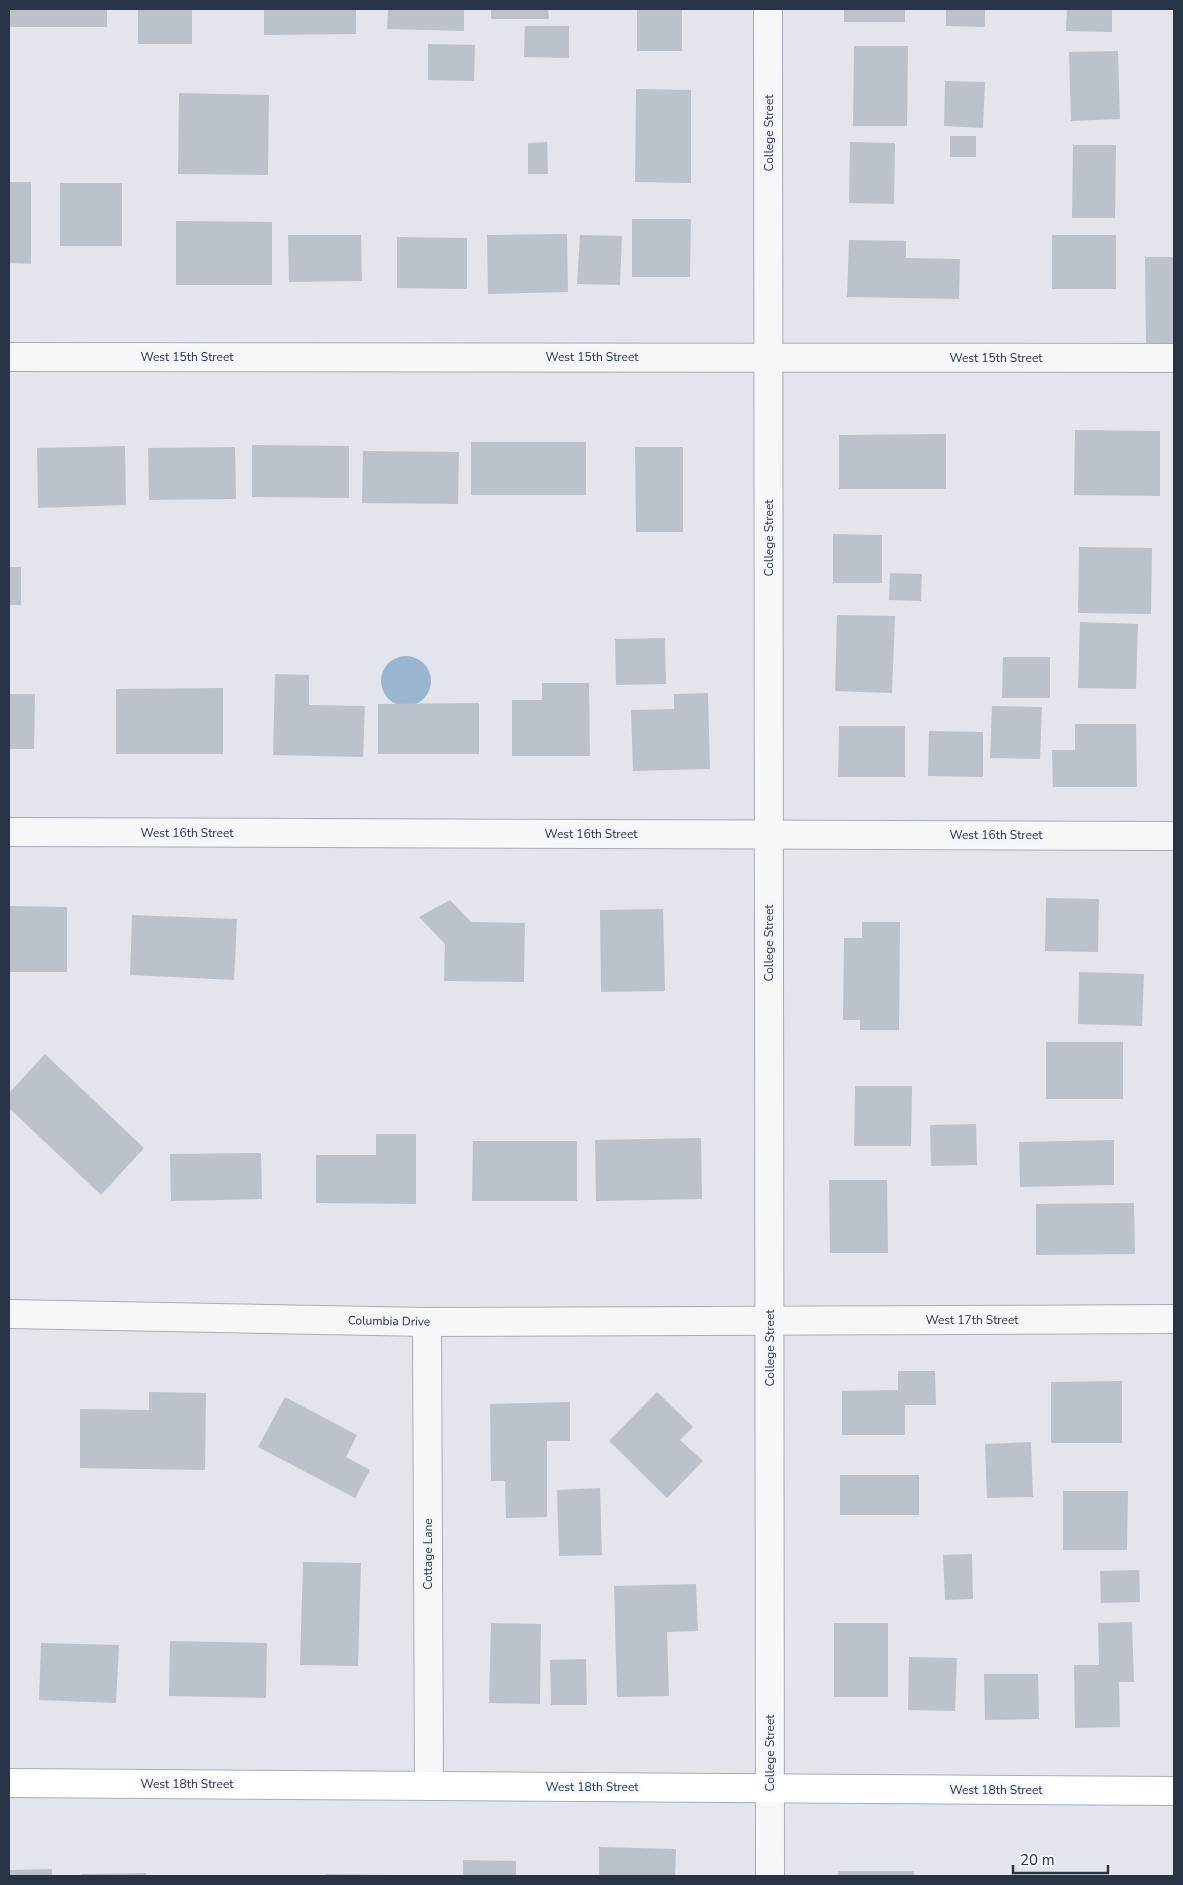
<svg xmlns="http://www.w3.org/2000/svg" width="1183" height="1885" font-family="'Nunito Sans',sans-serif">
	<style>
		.water { fill: #99b6d0 }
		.building { fill: #bbc2cc }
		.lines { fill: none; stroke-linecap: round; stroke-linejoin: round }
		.minor-casing { stroke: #a6adb7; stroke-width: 30 }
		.tertiary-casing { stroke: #a6adb7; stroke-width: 30 }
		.secondary-casing { stroke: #a6adb7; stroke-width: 30 }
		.minor { stroke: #f5f7f9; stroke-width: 28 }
		.tertiary { stroke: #f5f7f9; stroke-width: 28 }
		.secondary { stroke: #fff; stroke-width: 28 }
		.labels { text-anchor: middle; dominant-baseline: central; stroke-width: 4.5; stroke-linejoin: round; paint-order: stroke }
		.street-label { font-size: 12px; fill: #283446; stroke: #f2f5f9 }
	</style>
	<rect width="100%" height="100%" fill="#e2e6ec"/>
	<path class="water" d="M381 681a25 25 0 1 1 50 0a25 25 0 1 1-50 0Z"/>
	<path class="building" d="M9,9H107V27H9Z
		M138,9H192V44H138Z
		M264,9H356V34L264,35Z
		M388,9H464V31L387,29Z
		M491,9H548L549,19H491Z
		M637,9H682V51H637Z
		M844,9H905V22H844Z
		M946,9H985V27L946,26Z
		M1067,9H1112V32L1066,31Z
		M525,26H569V58L524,57Z
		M428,44L475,45L474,81L428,80Z
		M854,46H908L907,126H853Z
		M1118,51L1120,119L1071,121L1069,52Z
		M945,81L985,82L983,128L944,126Z
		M636,89L691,90V183L635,182Z
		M179,93L269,95L268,175L178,174Z
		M950,136H976V157H950Z
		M547,142L548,174H528V143Z
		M850,142L895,143L894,204L849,203Z
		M1073,145H1116L1115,218H1072Z
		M9,182H31V264L9,263Z
		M60,183H122V246H60Z
		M632,219H691L690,277H632Z
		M176,221L272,222V285H176Z
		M567,234L568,292L488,294L487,235Z
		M288,235H361L362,281L289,282Z
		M580,235L622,236L620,285L577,284Z
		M1052,235H1116V289H1052Z
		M397,237L467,238V289L397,288Z
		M849,240L906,241V258L960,259L959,299L847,297Z
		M1145,257H1174V344H1146Z
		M1075,430L1160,431V496L1074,495Z
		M946,434V489H839V435Z
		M471,442H586V495H471Z
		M252,445L349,446V498L252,497Z
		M125,446L126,505L38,508L37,448Z
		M235,447L236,499L149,500L148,448Z
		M635,447H683V532H636Z
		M363,451L459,452L458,504L362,503Z
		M833,534L882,535V583H833Z
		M1079,547L1152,548L1151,614L1078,613Z
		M9,567H21V605H9Z
		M890,573L922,574L921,601L889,600Z
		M837,615L895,616L892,693L835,691Z
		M1080,622L1138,624L1136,689L1078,688Z
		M665,638L666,684L616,685L615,639Z
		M1003,657H1050V698H1002Z
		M275,674L309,675V705L365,706L363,757L273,755Z
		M542,683H589L590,756H512V700H542Z
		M223,688V754H116V689Z
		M708,693L710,769L633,771L631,710L674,709V694Z
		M9,694H35L34,749H9Z
		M479,703V754H378V704Z
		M992,706L1042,707L1040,759L990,758Z
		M1075,724H1136L1137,787H1053L1052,750H1075Z
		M839,726H905V777H838Z
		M929,731L983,732V777L928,776Z
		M1046,898L1099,899L1098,952L1045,951Z
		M450,900L471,922L525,923L524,982L444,981L445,944L419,917Z
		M9,906L67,907V972H9Z
		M663,909L665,991L601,992L600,910Z
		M132,915L237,919L234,980L130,975Z
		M862,922H900L899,1030H860V1020H843L844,938H862Z
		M1079,972L1144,974L1142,1026L1078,1024Z
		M1046,1042H1123V1099H1046Z
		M45,1054L144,1148L101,1195L9,1108V1093Z
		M855,1086H912L911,1146H854Z
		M976,1124L977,1165L931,1166L930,1125Z
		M376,1134H416V1204L316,1203V1155H376Z
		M701,1138L702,1199L596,1201L595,1140Z
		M1114,1140V1185L1020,1187L1019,1142Z
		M473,1141H577V1201H472Z
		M261,1153L262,1199L171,1201L170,1154Z
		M829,1180H887L888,1253H830Z
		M1134,1203L1135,1254L1036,1255V1204Z
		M898,1371H935L936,1405H905V1435H842V1391L898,1390Z
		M1122,1381V1443H1051V1382Z
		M149,1392L206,1393L205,1470L80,1468V1409L149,1410Z
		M657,1392L693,1427L680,1440L703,1461L667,1498L609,1441Z
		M285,1397L357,1435L346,1457L370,1470L355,1498L258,1447Z
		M570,1402V1441H547V1517L506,1518L505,1481H491L490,1404Z
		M1031,1442L1033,1497L987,1498L985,1444Z
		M840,1475H919V1515H840Z
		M600,1488L602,1555L559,1556L557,1490Z
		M1063,1491H1128L1127,1550H1063Z
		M972,1554L973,1599L945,1600L943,1555Z
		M303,1562L361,1563L358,1666L300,1665Z
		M1139,1570L1140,1602L1101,1603L1100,1571Z
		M696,1584L698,1631L667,1632L669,1696L617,1697L614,1586Z
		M1132,1622L1134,1682H1119L1120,1727L1075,1728L1074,1665H1099L1098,1623Z
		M491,1623L541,1624L540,1704L489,1703Z
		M834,1623H888V1697H834Z
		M170,1641L267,1643L266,1698L169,1696Z
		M41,1643L119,1645L116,1703L39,1700Z
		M909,1657L957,1658L955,1711L908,1710Z
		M586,1659L587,1705H551L550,1660Z
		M984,1674H1038L1039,1719L985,1720Z
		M599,1847L676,1849L675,1876H599Z
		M463,1860L516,1861V1876H463Z
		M52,1869V1876H9V1870Z
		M838,1871H914V1876H838Z
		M146,1873V1876H81V1874Z
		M325,1874L395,1875V1876H325Z"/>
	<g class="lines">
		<defs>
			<path id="minor" d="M9,357L1174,358
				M9,832L1174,836
				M9,1314L427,1322L1174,1319
				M427,1322L429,1786"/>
			<path id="tertiary" d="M768,9L770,1876"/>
			<path id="secondary" d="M9,1783L1174,1791"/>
		</defs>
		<use href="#minor" class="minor-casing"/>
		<use href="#tertiary" class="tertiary-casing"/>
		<use href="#secondary" class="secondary-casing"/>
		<use href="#minor" class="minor"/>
		<use href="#tertiary" class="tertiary"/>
		<use href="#secondary" class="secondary"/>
	</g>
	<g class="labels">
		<g class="street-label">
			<text transform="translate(769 133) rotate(-90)">College Street</text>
			<text x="187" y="357">West 15th Street</text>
			<text x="592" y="357">West 15th Street</text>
			<text x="996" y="358">West 15th Street</text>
			<text transform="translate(769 538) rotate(-90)">College Street</text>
			<text x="187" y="833">West 16th Street</text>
			<text x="591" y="834">West 16th Street</text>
			<text x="996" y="835">West 16th Street</text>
			<text transform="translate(769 943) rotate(-90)">College Street</text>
			<text x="972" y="1320">West 17th Street</text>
			<text transform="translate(389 1321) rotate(1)">Columbia Drive</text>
			<text transform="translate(770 1348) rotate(-90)">College Street</text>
			<text transform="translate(428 1554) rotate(-90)">Cottage Lane</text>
			<text transform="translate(770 1753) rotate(-90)">College Street</text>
			<text x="187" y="1784">West 18th Street</text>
			<text x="592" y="1787">West 18th Street</text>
			<text x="996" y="1790">West 18th Street</text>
		</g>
	</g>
	<rect width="1183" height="1885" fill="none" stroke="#283446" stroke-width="20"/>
	<path d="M1013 1865v8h95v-8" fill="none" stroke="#283446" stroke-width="2.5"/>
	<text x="1020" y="1865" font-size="15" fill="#283446" stroke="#f2f5f9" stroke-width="4" paint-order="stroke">20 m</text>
</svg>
